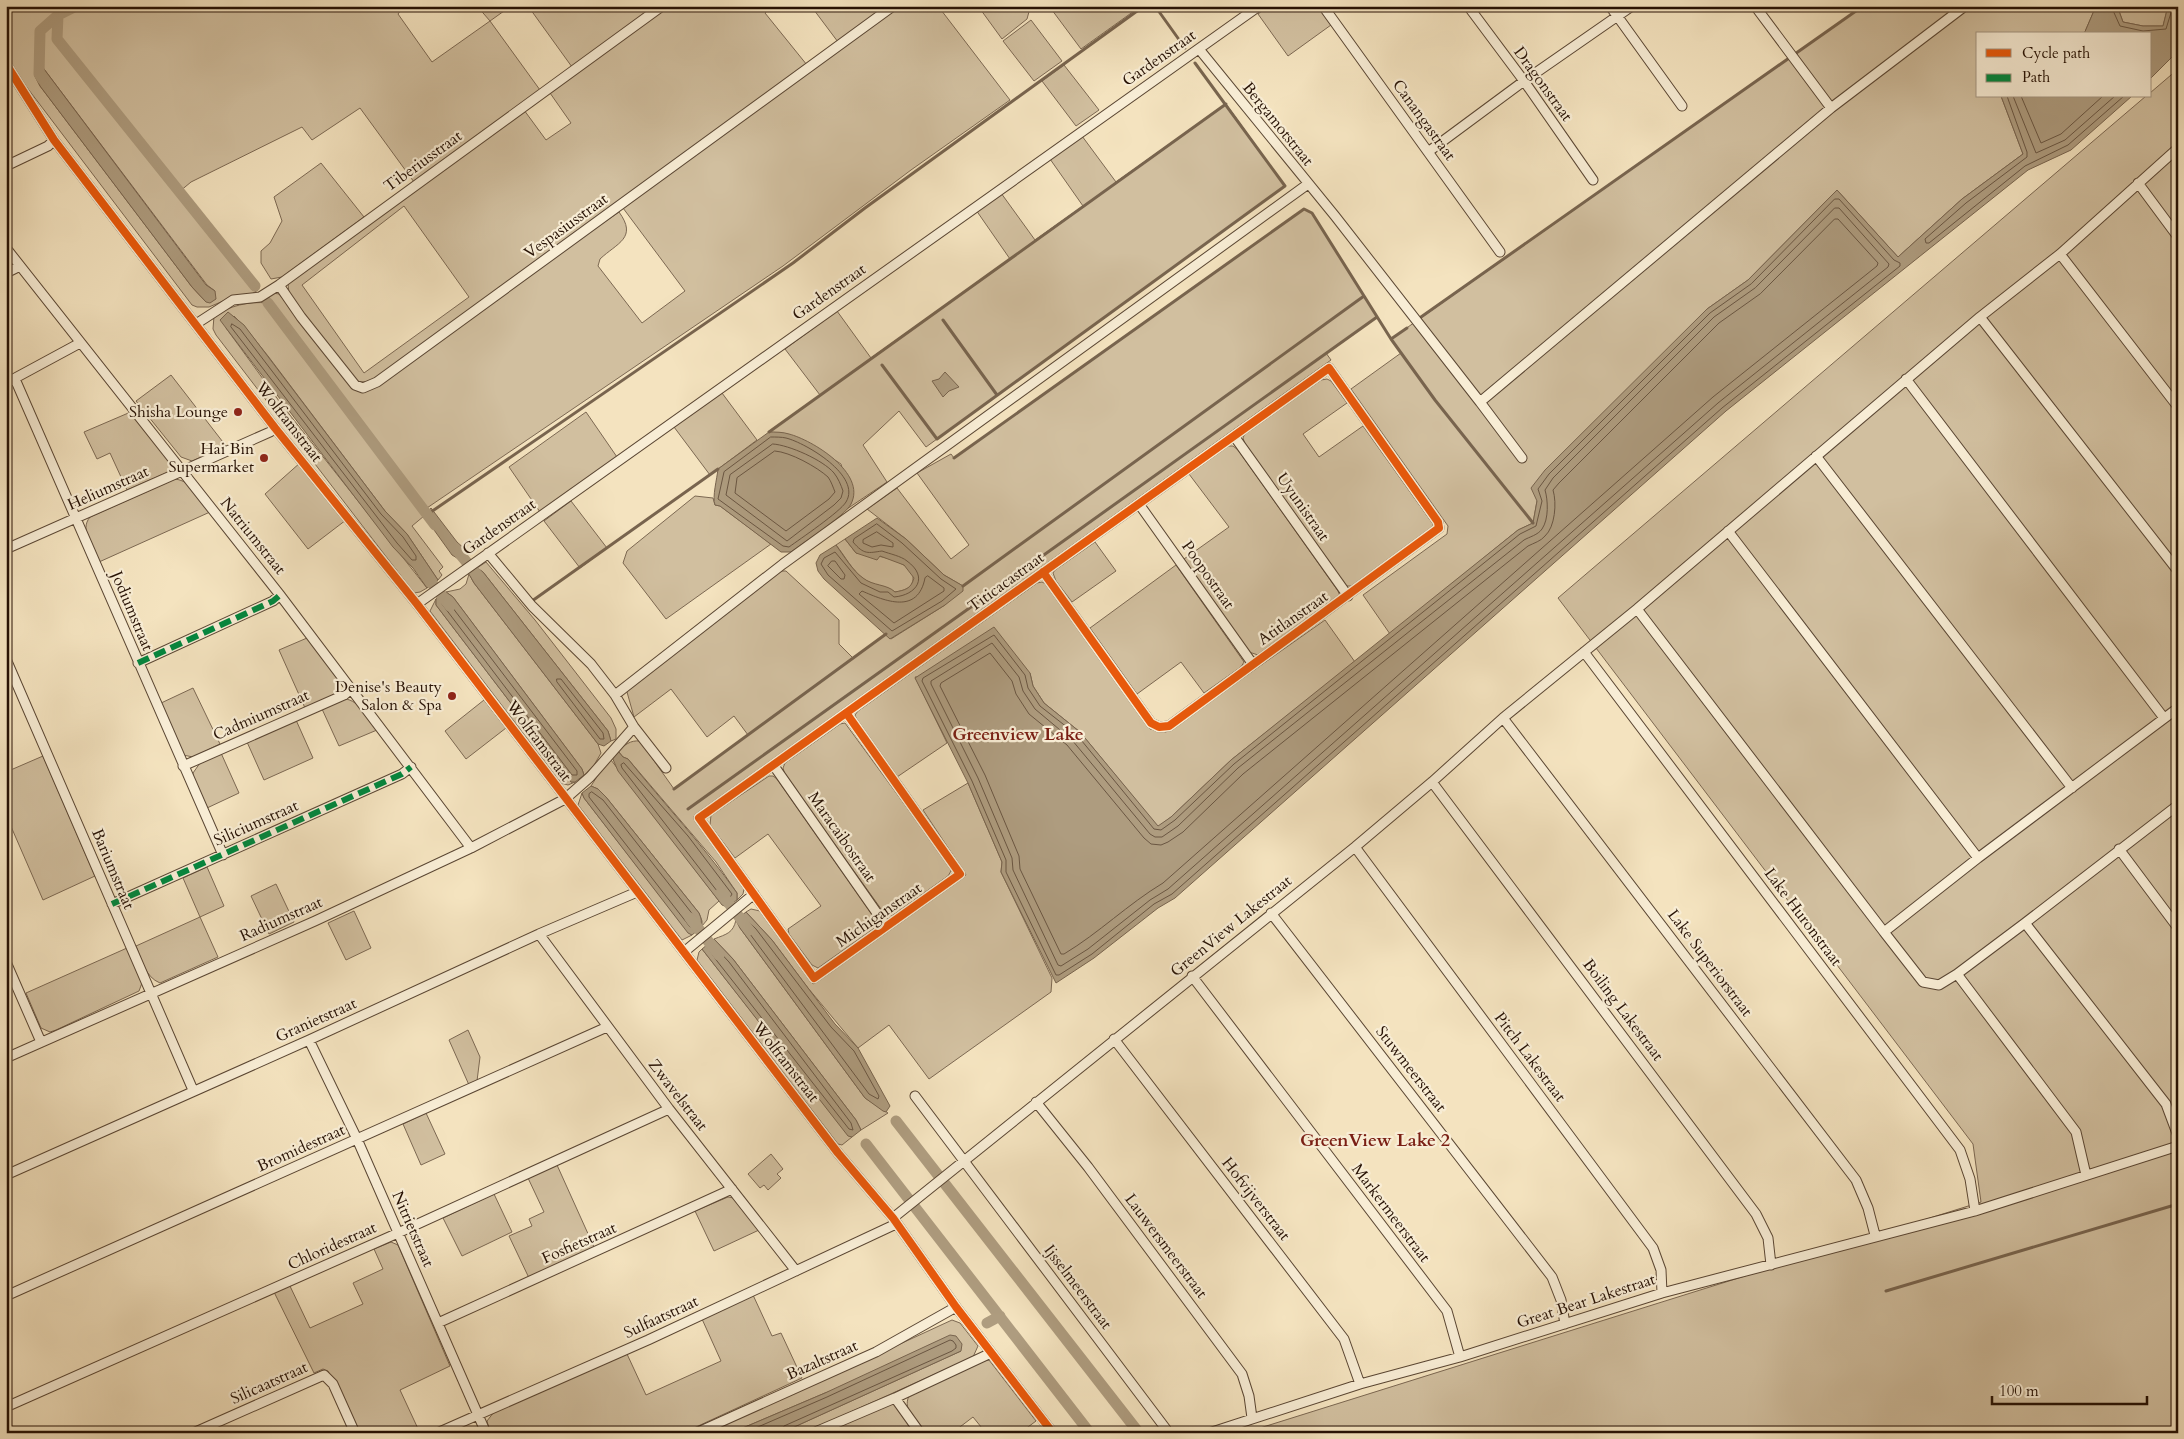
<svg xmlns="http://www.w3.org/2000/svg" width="2184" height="1439" font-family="Cardo,serif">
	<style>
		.green { fill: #d1bf9f; stroke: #7c6852; fill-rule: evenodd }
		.water { fill: #ae9c7f; stroke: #78644e }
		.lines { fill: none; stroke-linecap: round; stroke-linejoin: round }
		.shore { stroke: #6a5642; stroke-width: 1 }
		.stream { stroke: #78644e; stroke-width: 3 }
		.canal { stroke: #ae9c7f; stroke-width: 11 }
		.minor-casing { stroke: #5a4633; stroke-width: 11 }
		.minor { stroke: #f8edd5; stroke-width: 9 }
		.quiet { stroke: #00873e; stroke-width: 6; stroke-dasharray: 12 6; stroke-linecap: butt }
		.cycleway-casing { stroke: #f8edd5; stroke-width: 11 }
		.cycleway { stroke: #e8590c; stroke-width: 8 }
		.poi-dot { fill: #8f2418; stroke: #f8edd5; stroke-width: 2 }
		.labels { text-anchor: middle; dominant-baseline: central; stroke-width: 4.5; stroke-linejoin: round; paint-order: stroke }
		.street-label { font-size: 16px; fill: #261104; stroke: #f8edd5 }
		.poi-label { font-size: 16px; fill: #261104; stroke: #f8edd5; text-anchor: end }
		.neighbourhood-label { font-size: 18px; font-weight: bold; fill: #7a1f14; stroke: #f8edd5 }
	</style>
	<rect width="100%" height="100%" fill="#f4e3bf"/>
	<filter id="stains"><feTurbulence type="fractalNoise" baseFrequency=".004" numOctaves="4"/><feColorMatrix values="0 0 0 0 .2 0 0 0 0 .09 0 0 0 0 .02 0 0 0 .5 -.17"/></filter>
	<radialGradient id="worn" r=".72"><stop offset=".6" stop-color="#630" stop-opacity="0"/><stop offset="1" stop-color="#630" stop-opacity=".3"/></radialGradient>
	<path class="green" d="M17,6H404L398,14L432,62L490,21L477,6H511L490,21L540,90L414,182L360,108L312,140L302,127L191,182L179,192L258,290L250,295L228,299L209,307H197L192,305L19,77L6,54V11ZM41,65L207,285L215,291L206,302L192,287L40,86L35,76L37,66Z
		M528,6H657L572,67Z
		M668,6H773L765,13L807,65L372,381L360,382L353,379L289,293L288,284L524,110L546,140L571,123L550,93ZM404,206L469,297L364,373L302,285Z
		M811,6H887L838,42Z
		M899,6H938L1010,100L911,170L783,266L424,510V516L412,526L443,567L439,571L442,575L438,580L407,534L385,511L268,356L244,326L234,316L226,328L282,405L427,588L420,592L414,593L216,335L213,329L214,316C230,306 248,301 268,303L269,297L273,293L279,294L360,390L619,212C638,238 617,243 600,259L598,266L642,323L685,291L623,208Z
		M978,6H1029L1030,8L1027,19L1002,39Z
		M1049,6H1141L1081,49Z
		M1269,6H1317L1331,25L1288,56L1258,14Z
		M1863,6H2096L2084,34H1978V96H2001L2023,154L1962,199L1898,257L1837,190L1748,280L1707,309L1537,501L1533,523L1518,530L1390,634L1363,595L1447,534L1448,526L1351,389L1401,353L1391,339Z
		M2115,6H2168L2163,26H2143L2123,22L2119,11Z
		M1031,20L1062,61L1034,81L1003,41Z
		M1064,65L1099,110L1076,126L1042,81Z
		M2178,69V1433H1244L1981,1202L1973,1144L1558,598L2146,96H2150V93Z
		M1226,104L1285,186L926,447L899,411L863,445L887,482L841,513L851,504L841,464C816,448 800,434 769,432L820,395L785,349L837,311L871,358L1010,259L976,210L1001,193L1035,240L1083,206L1050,159L1082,136L1116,182Z
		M321,163L364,217L282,277L271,279L261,263V251L270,243L282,221L274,197Z
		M1304,209L1312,213L1377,317L1326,353L1331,360L694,816L744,889L743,894L737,900V893L716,862L628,759L623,757L618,751C625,745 630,740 640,741L674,789L748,735L734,716L707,737L671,689L634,717L627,692L630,686L781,571H786L839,620V644L853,658L886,634L891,639L945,605L963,586L944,575L906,539L867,509L897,488L951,559L969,545L917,473L951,454L954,458Z
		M171,375L226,446L192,461L181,457L136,401Z
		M1327,379L1331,381L1347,403L1303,434L1319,457L1363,426L1433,524V529L1355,586H1346L1245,444L1243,438L1245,433L1321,380Z
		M722,393L757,440L710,475L674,427Z
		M133,411L171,462L169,471L166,473L127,490L110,453L97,459L84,432Z
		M586,412L617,457L540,512L509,467Z
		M1228,446H1233L1238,450L1338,591L1340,596L1337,600L1258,655L1249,652L1184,559L1229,527L1189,474Z
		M301,462L346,520L308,549L265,494Z
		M175,479C192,481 201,499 210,512L99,562C93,549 79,530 90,517Z
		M695,496L713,498L715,505L720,506L771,544L666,619L623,563L627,551Z
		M571,501L607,548L580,568L544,521Z
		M845,539L856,553C870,554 916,560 913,580C912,589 902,591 895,592C886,586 875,586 865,580C853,572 845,556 836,545Z
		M1095,542L1116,571L1072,602L1056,581L1053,573L1055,570Z
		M486,562L535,620L611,718L616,729V739L611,741L608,731L483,572L477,568Z
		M1176,565L1244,662L1241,667L1204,693L1181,662L1137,694L1090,628Z
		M469,574L474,583L598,744L601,753L593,767L581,778L584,775L582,769L453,597L446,592L460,589L466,584Z
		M1042,582L1046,584L1150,729L1166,732L1325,620L1355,662L1231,760L1171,817L1158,827L1080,732L1044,703L1033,686L1030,673L915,677L947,743L897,777L857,720L855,715L858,711L1037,583Z
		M436,599V605L571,782H575L568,785L561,783L430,611Z
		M307,638L337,677L339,689L331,696L305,708L279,650Z
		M193,688L220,744L193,757L183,755L159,704Z
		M345,699C359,700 368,719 377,730L339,746L322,709Z
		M484,700L506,728L466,759L445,731Z
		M296,720L313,758L264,780L247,742Z
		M845,723L949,865L951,871L948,876L893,915L888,916L884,913L785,775L783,768L785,763L840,724Z
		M221,753L239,793L207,808L193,779V773L200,763Z
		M43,756L95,876L43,900L6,815V772Z
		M611,760L719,901L709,910L707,920L702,926V921L699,913L606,797L598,789L591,786L605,764Z
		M769,776H773L777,779L878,923L876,927L818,968L812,965L789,934L788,929L821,906L768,834L735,858L710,825L711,815Z
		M968,783L1002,862L1001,872L1052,978L1051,992L929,1079L889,1025L858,1048L808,988L772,940L746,912L751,909L760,911L813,984L966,875L923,810Z
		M582,793L584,798L688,932L692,935L682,940L578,805Z
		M207,867L224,906L200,917L218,957L160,983C145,977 142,960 136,946L200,917L183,878Z
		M276,884L294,922L269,934L251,896Z
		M354,911L371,948L346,960L328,923Z
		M736,920L740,928L865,1098L888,1113L861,1130L856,1120L733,959L714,939C727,934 733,933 736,920Z
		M127,948L142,983L139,991L56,1030L50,1032L41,1028L26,993Z
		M702,949L848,1135L852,1137L842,1145L838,1144L697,960L699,952Z
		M468,1030L480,1057L477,1081L469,1085L449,1040Z
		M426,1113L445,1154L421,1165L403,1124Z
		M771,1154L783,1169L777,1174L781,1178L768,1190L764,1185L760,1188L748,1174Z
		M557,1165L594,1247L529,1278L509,1236L532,1226L529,1219L544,1212L528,1178Z
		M494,1194L512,1232L462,1256L443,1218Z
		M728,1197L734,1198L759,1230L714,1251L695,1211Z
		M391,1242L398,1245L450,1366L400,1390L420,1433H359L328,1371L323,1369L314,1373L274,1292L289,1284L310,1328L363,1304L353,1283L383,1269L374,1249Z
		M753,1295L772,1336L781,1333L802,1378L683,1433H490L487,1421L494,1412L627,1354L646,1395L721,1361L702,1319Z
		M952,1320L960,1323L978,1346L973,1357L804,1433H781L961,1351L825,1393L731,1433H707Z
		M989,1360L1036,1421L1020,1433H986L973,1417L952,1433H926C917,1422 902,1410 909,1396L984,1361Z
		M889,1404H895L916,1433H823Z"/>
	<path class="water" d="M2096,6H2115L2119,11L2123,22L2143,26H2163L2168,6H2178L2177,52L2150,79V34H2084Z
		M41,65L206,285L215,291L216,299L210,303L206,302L192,287L40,86L35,76L37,66Z
		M2001,96H2132L2071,150L2028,170L1726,411L1175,898L1158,908L1094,958L1056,983L1001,872L1002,862L968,783L915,678L994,627L1030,673L1033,686L1044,703L1080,732L1158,826L1171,817L1231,760L1518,530L1533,523L1537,501L1531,488L1545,470L1707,309L1748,280L1837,190L1898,257L1962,199L2023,154Z
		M228,312L244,325L385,511L407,534L438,580L427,588L413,568L393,547L226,328L220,320Z
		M945,372L959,387L949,391L943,397L932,381L939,379Z
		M769,432C775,432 783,432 789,434C812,440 867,473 851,504C845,516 804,542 791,552H781L720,506L715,505C712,497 717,479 718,469Z
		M431,508L457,542L467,551L468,558L462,561L452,555L424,516Z
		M877,518L906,539L944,575L963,586V591L945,605L890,639L824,579L818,571L816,563L820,555L836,545C844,556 852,570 863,578C873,586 887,584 895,592C905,590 911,589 914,578L904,565L880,556L877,560L856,553L845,539Z
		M477,568L483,572L608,731L611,741L604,746L598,744L474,583L469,574Z
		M446,592L453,597L582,769L584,775L575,782H571L436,605V599Z
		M618,751L623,757L628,759C664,804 704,846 737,893V900L727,907L722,905L618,771L612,757Z
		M591,786L598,789L606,797L699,913C704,924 701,928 692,935L688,933L584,798L582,793Z
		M746,912L772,940L835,1024L858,1048L890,1106L886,1112L883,1111L865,1098L740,928L736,920Z
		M714,939L733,959L856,1120L861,1130L852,1137L848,1136L702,949Z
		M950,1335L956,1336L962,1344L961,1351L781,1433H731L825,1393Z"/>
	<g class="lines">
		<path class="shore" d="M2111,6L2120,26L2143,31L2166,29L2173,6
			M2007,96L2027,152V157L1966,203L1925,239L1926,243H1929L2025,166L2068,145L2124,96
			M2013,96L2036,153L2065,140L2115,96
			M2021,96L2041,143L2061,134L2103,96
			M1835,199H1839L1894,260L1900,263V266L1722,408L1172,894L1154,904L1092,954L1059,975H1056L1006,872V860L972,781L922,681L923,678L994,635L1025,675L1028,688L1040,706L1077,735L1154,829L1161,830L1175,820L1234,764L1520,534L1536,526L1542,501L1538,489L1549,474L1710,313L1751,284Z
			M1835,208H1839L1889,264L1888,267L1718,403L1168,889L1150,900L1088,949L1061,966L1058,965L1013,870L1012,858L978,778L931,684V681L992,643L1019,677L1023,691L1035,709L1072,740L1150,834L1155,837H1162L1178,826L1238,768L1524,540C1529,537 1538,535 1542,529C1549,519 1548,500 1545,490L1553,478L1714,317L1755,288Z
			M1835,219H1838L1878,263L1877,266L1713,397L1163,883C1128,904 1099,933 1064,954H1061L1020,869L1019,856L985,775L940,686L941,683L990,653L1012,681L1016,694L1029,714L1067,745L1144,838L1151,844L1161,845L1168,842L1183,832L1243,774L1528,546C1534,543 1541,541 1545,536C1555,527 1557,503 1553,490L1559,483L1719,323L1760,294Z
			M232,324L240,329L381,514L403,537L416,556V560H412L397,543L231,327Z
			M771,437C776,437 782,437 786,438C806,443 862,476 846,502C840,512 800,539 789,547L783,546L718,499L724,472Z
			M773,444C789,445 823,460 834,473C838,478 841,485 843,491L841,498L834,505L787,541L726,495L730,475Z
			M775,451C790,452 817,467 828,477C831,481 833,487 835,492L829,499L786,531L735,493L737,478Z
			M877,524L902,543L941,579L956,589L942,601L892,631L828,575L821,564L824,558L835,552L861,583L880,592H888L894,597C917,595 929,577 907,561C901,556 890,554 882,551C868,553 864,555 853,542L854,539Z
			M877,532L893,543V547L881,545L872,547L863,543V540Z
			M832,561H835L845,575L844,579H841L828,566Z
			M928,576L944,588V591L894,623L859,594L862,591C885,601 918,615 925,578Z
			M446,599L577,771V775H572L442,604V601Z
			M557,679H561L603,733L604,739H600L557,682Z
			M624,763L688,836L732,894L728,901L724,900L622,768L621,765Z
			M592,792L603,800L694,916L697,922L694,927H690L589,797V794Z
			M744,920H747L756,929L831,1027L854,1051L879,1096L878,1099L869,1094L744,926Z
			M714,946L729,962L851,1123L853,1130L849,1129L717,961L710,951Z
			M744,1433L827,1397L950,1340L953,1341L956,1345V1348L952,1351L784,1426L781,1433"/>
		<path class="stream" d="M1155,6L1185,48
			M1421,317L1863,6
			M943,320L997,395
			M1391,339L1407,328
			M882,365L937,439L1285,186L1195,63
			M769,432L1226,104
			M954,458L1304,209L1312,213L1391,339L1435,400L1533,523
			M431,512L793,263L865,208L1144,6
			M963,586L1364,296
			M532,601L718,469
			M674,789L886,634
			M688,809L1377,317
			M1886,1291L2178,1204"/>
		<path class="canal" d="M58,15L57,39L255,286
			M43,80L39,74L40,31L58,15L76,6
			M268,303L435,525
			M455,548L483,582
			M423,572L450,606
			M721,893L749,930
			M690,918L719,955
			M896,1121L1139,1433
			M866,1144L1090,1433
			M987,1323L1000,1316"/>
		<defs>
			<path id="minor" d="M1323,6L1500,252
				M1468,6L1524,81L1593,180
				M1610,6L1682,106
				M1755,6L1831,108L1965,6
				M1199,49L1335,216L1480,402L1831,108
				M6,64L54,140L275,428L417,604L838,1153L893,1218L956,1307L1053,1433
				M1428,152L1524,81L1632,6
				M6,166L48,146L54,140
				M2138,183L2178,237
				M6,248L280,595L471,848
				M2060,254L2178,407
				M6,273L20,266
				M279,285L301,317L355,385L363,388L377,382L893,6
				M1980,317L2178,571
				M196,324L233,300L260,297L279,285L662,6
				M15,379L223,855
				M1906,379L2164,718
				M6,383L80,343
				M1480,402L1522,458
				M1234,436L1348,596
				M1816,456L2072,788
				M1139,504L1252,663
				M1728,531L1978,858
				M6,549L270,432L275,428
				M488,553L532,606L591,664L615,695
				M417,604L1259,6
				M1637,609L1884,932L1978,858L2178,708
				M1584,652L1960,1150L1970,1179L1975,1211
				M6,659L193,1090
				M138,663L273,601L280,595
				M847,714L960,874L814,978L699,818L1329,368L1438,522L1439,528L1169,726L1159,727L1151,723L1043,572
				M1503,718L1856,1180L1868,1208L1875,1235
				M634,727L666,768
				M183,766L344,695L351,689
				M774,766L886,926
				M1432,782L1756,1214L1768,1238L1771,1265
				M1355,847L1653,1248L1661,1270L1662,1293
				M2119,849L2178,928
				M112,904L402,774L411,767
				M1271,913L1552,1277L1561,1300L1565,1324
				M2025,923L2166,1104L2178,1136
				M1884,932L1923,982L1939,985L1957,974L2025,923L2178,805
				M539,934L669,1109L796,1271
				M684,952L754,894
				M6,962L41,1042
				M1957,974L2076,1132L2086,1175
				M1192,976L1447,1311L1460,1357
				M1114,1039L1344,1339L1360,1384
				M309,1040L357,1139L486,1433
				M6,1058L315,921L471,848L565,799L590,777L634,727L615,695L783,564L1308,184
				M915,1096L1169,1433
				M1036,1102L1088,1167L1242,1374L1249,1396L1252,1418
				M6,1175L309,1040L539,934L637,892
				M893,1218L1355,847L1432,782L1503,718L1637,609L1980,317L2060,254L2178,148
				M6,1296L607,1027
				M438,1323L732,1189
				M895,1398L920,1433
				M6,1407L398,1233L669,1109
				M193,1433L324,1375L333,1384L355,1433
				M437,1433L648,1340L896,1224
				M696,1433L876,1352L956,1307
				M813,1433L895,1398L991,1353
				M1209,1433L1360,1384L1460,1357L1662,1293L1975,1211L2178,1146"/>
		</defs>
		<use href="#minor" class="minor-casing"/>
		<use href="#minor" class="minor"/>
		<path class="quiet" d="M138,663L273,601L280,595
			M112,904L402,774L411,767"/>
		<defs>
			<path id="cycleway" d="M6,64L54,140L275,428L417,604L838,1153L893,1218L956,1307L1053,1433
				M847,714L960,874L814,978L699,818L1329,368L1438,522L1439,528L1169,726L1159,727L1151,723L1043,572"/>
		</defs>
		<use href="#cycleway" class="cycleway-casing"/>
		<use href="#cycleway" class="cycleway"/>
	</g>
	<g class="poi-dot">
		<circle cx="238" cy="412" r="5"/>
		<circle cx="264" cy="458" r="5"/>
		<circle cx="452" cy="696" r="5"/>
	</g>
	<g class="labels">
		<g class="street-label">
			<text transform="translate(1159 58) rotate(-35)">Gardenstraat</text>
			<text transform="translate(1543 84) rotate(54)">Dragonstraat</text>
			<text transform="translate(1424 120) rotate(54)">Canangastraat</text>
			<text transform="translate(1278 124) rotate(51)">Bergamotstraat</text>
			<text transform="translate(423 161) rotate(-36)">Tiberiusstraat</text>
			<text transform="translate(566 226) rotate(-36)">Vespasiusstraat</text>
			<text transform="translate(829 292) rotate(-35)">Gardenstraat</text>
			<text transform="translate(289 422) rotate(52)">Wolframstraat</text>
			<text transform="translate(108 488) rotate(-24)">Heliumstraat</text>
			<text transform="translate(1303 507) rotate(55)">Uyunistraat</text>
			<text transform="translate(499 527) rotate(-35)">Gardenstraat</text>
			<text transform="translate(253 536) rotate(51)">Natriumstraat</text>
			<text transform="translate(1208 575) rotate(55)">Poopostraat</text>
			<text transform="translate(1006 582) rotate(-36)">Titicacastraat</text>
			<text transform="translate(132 611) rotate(67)">Jodiumstraat</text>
			<text transform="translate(1293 618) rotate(-35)">Atitlanstraat</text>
			<text transform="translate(261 715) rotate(-24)">Cadmiumstraat</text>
			<text transform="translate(539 741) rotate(53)">Wolframstraat</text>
			<text transform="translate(256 823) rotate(-24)">Siliciumstraat</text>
			<text transform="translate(842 837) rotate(55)">Maracaibostraat</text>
			<text transform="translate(113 869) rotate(67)">Bariumstraat</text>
			<text transform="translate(879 915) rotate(-35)">Michiganstraat</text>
			<text transform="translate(1803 917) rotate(53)">Lake Huronstraat</text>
			<text transform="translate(281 919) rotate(-24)">Radiumstraat</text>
			<text transform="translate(1231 926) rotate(-39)">GreenView Lakestraat</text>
			<text transform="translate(1710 963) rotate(53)">Lake Superiorstraat</text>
			<text transform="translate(1623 1010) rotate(53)">Boiling Lakestraat</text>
			<text transform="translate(316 1020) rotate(-24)">Granietstraat</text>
			<text transform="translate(1530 1057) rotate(53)">Pitch Lakestraat</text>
			<text transform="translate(786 1062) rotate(52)">Wolframstraat</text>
			<text transform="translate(1411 1069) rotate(52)">Stuwmeerstraat</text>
			<text transform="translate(678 1095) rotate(52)">Zwavelstraat</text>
			<text transform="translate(301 1148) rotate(-24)">Bromidestraat</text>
			<text transform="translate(1256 1199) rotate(52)">Hofvijverstraat</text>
			<text transform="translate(1391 1213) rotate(53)">Markermeerstraat</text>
			<text transform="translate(413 1229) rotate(66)">Nitrietstraat</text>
			<text transform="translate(579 1243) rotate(-24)">Fosfietstraat</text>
			<text transform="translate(332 1246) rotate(-24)">Chloridestraat</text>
			<text transform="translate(1166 1246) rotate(53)">Lauwersmeerstraat</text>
			<text transform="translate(1078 1287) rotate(53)">Ijsselmeerstraat</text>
			<text transform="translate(1586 1301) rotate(-18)">Great Bear Lakestraat</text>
			<text transform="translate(661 1317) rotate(-25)">Sulfaatstraat</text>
			<text transform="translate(822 1360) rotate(-24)">Bazaltstraat</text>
			<text transform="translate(269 1383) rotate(-24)">Silicaatstraat</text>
		</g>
		<g class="poi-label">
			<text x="228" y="412">Shisha Lounge</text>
			<text x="254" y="449">Hai Bin<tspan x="254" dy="18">Supermarket</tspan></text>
			<text x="442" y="687">Denise's Beauty<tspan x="442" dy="18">Salon &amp; Spa</tspan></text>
		</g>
		<g class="neighbourhood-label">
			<text x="1018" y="734">Greenview Lake</text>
			<text x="1375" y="1140">GreenView Lake 2</text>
		</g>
	</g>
	<rect width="2184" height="1439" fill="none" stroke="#f4e3bf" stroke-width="25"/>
	<rect x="8" y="8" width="2169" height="1424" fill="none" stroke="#261104" stroke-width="2.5"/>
	<rect x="12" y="12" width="2159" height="1414" fill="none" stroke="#261104"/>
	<rect x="1976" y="32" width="175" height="65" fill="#f8edd5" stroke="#a49581"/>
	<rect x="1986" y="49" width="25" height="8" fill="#e8590c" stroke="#a49581"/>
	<text x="2022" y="58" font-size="15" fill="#261104">Cycle path</text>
	<rect x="1986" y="74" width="25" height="8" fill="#00873e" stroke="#a49581"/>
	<text x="2022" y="82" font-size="15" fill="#261104">Path</text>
	<path d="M1992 1396v8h155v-8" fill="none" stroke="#261104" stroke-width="2.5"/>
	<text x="1999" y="1396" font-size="15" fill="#261104" stroke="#f8edd5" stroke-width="4" paint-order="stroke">100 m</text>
	<rect width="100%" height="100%" filter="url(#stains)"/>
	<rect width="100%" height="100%" fill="url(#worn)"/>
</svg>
